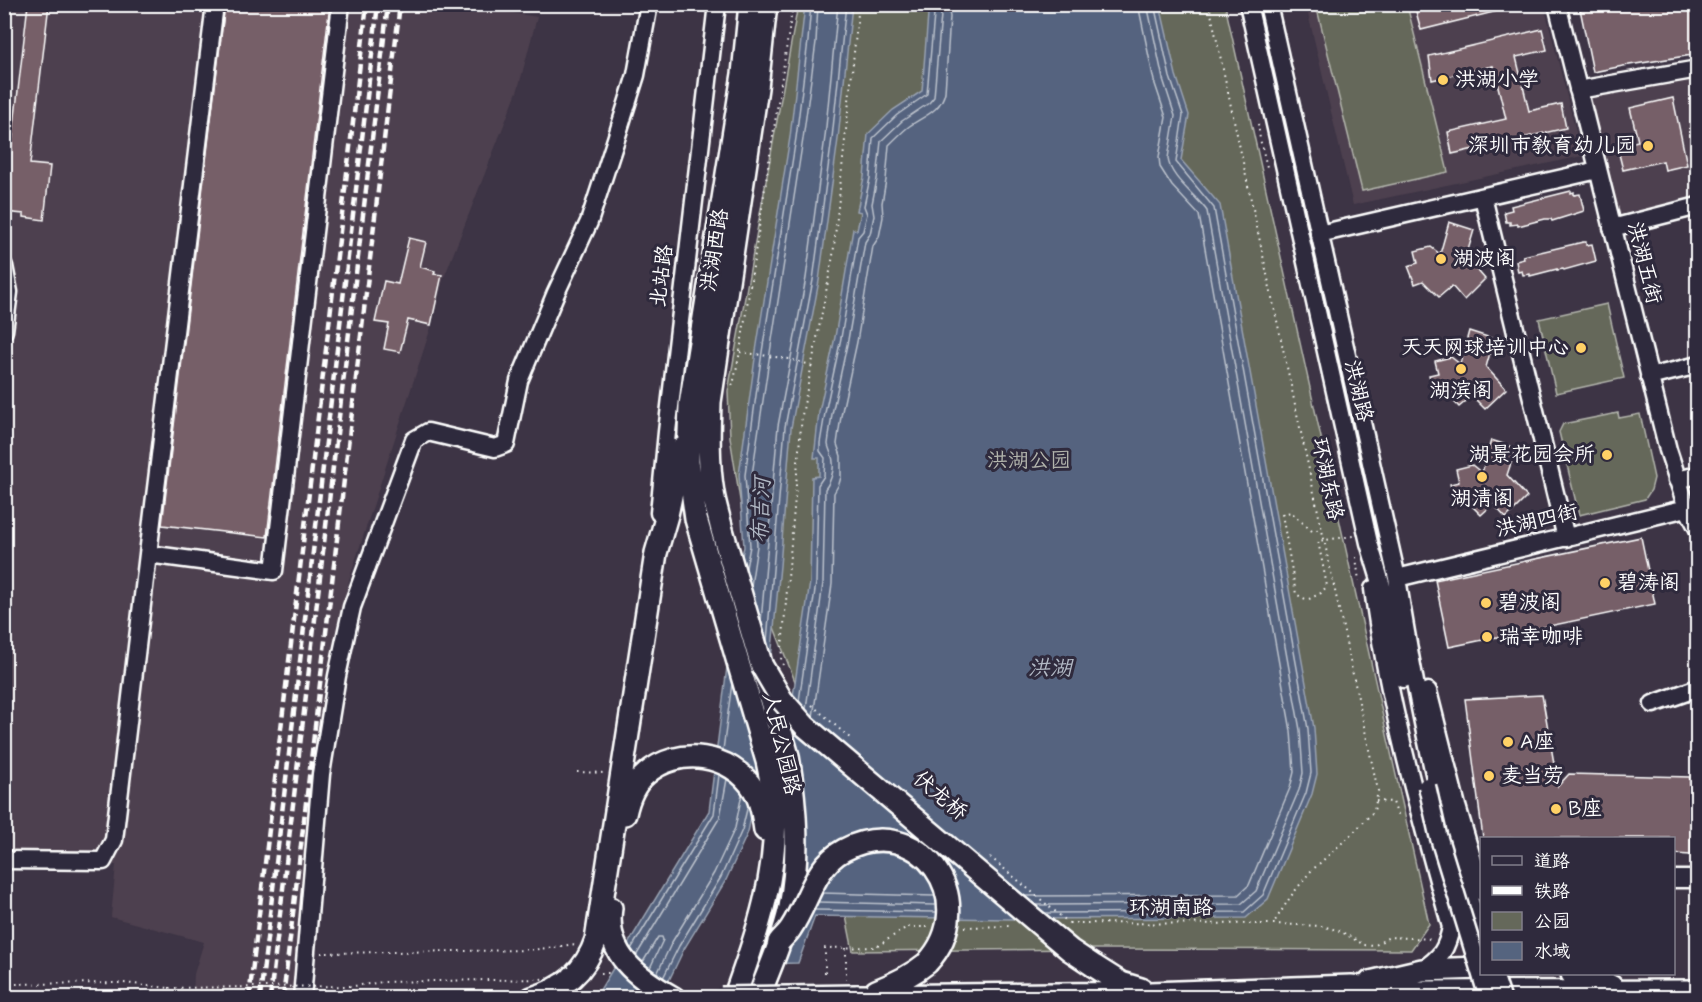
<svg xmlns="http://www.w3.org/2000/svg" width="1702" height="1002" font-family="Mynerve,'LXGW WenKai TC',sans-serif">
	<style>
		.built { fill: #4e414f }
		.green { fill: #65685a; stroke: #b2b4ac; stroke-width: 1.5 }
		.water { fill: #55647f; stroke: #99a2b2; stroke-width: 1.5 }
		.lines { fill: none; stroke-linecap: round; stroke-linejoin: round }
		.shore { stroke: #bbc1cc; stroke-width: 1.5 }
		.building { fill: #765e67; stroke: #fff; stroke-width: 1.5 }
		.minor-casing { stroke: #fff; stroke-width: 21 }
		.major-casing { stroke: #fff; stroke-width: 26 }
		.path { stroke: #fff; stroke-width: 2; stroke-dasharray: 1.5 4.5; stroke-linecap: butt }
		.minor { stroke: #2f2a3d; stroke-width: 16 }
		.major { stroke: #2f2a3d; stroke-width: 21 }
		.rail { stroke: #fff; stroke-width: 4.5; stroke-dasharray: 9 4.5; stroke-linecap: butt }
		.minor-bridge-casing { stroke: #fff; stroke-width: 21; stroke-linecap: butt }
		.major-bridge-casing { stroke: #fff; stroke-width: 26; stroke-linecap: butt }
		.path-bridge { stroke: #fff; stroke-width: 2; stroke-dasharray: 1.5 4.5; stroke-linecap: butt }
		.minor-bridge { stroke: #2f2a3d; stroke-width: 16 }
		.major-bridge { stroke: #2f2a3d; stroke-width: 21 }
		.poi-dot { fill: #ffd166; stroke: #2f2a3d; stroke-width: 2 }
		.labels { text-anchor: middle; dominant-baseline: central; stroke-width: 6; stroke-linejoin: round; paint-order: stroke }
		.poi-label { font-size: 21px; fill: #fff; stroke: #2f2a3d; text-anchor: start }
		.street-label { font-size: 21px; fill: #fff; stroke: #2f2a3d }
		.park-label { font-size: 21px; fill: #b2b4ac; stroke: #2f2a3d }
		.water-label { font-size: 22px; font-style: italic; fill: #b2b9c5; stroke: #2f2a3d }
	</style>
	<rect width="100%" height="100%" fill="#3d3445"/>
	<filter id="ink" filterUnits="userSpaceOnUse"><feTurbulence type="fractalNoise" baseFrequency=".0167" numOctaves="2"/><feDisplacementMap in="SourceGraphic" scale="12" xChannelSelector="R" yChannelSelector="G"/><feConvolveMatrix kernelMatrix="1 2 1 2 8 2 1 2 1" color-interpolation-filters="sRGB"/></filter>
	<g filter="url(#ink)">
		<path class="built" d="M457,4L537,17L518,89L443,280L431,327L349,580L324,723L295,997H193L194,974L204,942L111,917L116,865L5,866L4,5Z
			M1306,5H1544L1582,156L1353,205Z
			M1697,76V196L1618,215L1586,96Z"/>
		<path class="green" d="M1336,4L1407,5L1448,172L1362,191L1317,9Z
			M798,5H1225L1429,924L1411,950L1096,949L853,951L803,702L770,617L744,525L730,437L728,391Z
			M1607,304L1624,378L1556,393L1539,319Z
			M1618,413L1619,418L1640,414L1654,478L1651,490L1645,499L1579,515L1559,432L1563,424Z"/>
		<path class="water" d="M805,5H852L838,139L819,281L791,428L780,566L760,773L748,832L726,880L684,949L661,997L595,998L709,811L740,563L744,547L739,475L756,351L790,137Z
			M921,5H1160L1176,75L1189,115L1181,160L1220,205L1314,728L1317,774L1312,794L1268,899L1246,918L1008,919L815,916L798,963L753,964L810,582L812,477L819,476V458H814L819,412L835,337L853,229L857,230L861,212L857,211L864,177L868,134L893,110L922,91L928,15Z"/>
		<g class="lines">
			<path class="shore" d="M746,568L750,546L745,475L762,352L796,138L808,41L811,4
				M751,586L757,546L752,475L770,353L803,139L816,42L818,4
				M761,622L778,426L806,278L825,137L838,4
				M767,641L785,427L813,280L832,138L846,4
				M799,701L816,583L818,485L824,476L825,458L820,451V443L825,413L841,338L858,237L863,231L867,214L864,206L870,178L873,138L897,115L927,94L934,15L928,4
				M806,709L823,583L825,489C832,480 836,465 831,454C830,450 828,447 828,444L832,414L848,340L865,242L870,234L874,216L872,204L877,179L881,141L902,121L929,103L934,97L941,15L937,4
				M813,717L832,584L834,493L839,484L841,477V456L837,444L841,416L857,342L873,246L879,237L883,217L882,203L886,180L889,145C894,140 901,133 907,128C921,117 941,112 945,92L950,17L948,4
				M723,750L732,683
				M822,893L934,896
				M1025,896L1238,895L1249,885L1290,788L1294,772L1291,731L1199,215L1172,186L1160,167L1159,157L1166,117L1154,81L1138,4
				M818,902L935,905
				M1036,905L1241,904L1256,891L1299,790L1303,773L1300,730L1207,211C1197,196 1169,177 1168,158L1175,116L1163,79L1147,4
				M814,910L936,912
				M1044,913L1244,912L1263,895L1306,793L1311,773L1308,729L1214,208L1176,162L1183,115L1170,77L1154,4
				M631,949L714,814L719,775
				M636,956L720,817L727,779
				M643,962L658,937H662L663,940L650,968
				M657,974L672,942L714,873L735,828L742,794
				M663,978L679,946L721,877L742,830L748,805"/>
		</g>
		<path class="building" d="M28,4H49L30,164L50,166L44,220L24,217V214L4,212Z
			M225,4H330L267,537L162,525Z
			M1414,4H1505L1506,9L1421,30Z
			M1579,4H1698V54L1623,66L1593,72Z
			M1542,29L1547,50L1516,57L1529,111L1561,104L1566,128L1452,154L1448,132L1506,119L1493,66L1432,80L1429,56Z
			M1673,98L1687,165L1665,170L1663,161L1623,170L1617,146L1638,141L1630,108Z
			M1571,191V193L1574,192V195L1580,194L1584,211L1552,221L1551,219H1545L1518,226V224L1510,225V222H1506L1504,212L1512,210L1511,206Z
			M1449,222L1474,230L1466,257L1485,279L1464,300L1452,286L1439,297L1423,281L1415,284L1408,266L1418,263L1415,251L1431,247L1440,254Z
			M409,238L426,242L420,267L435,271L434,274L442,275L431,325L408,320L400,352L384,349L389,324L375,322L384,281L398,284Z
			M1583,242H1586V245L1592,244L1596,261L1564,270L1563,269L1557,270V269L1530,276V274L1523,275L1522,271L1518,272L1516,261L1524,259L1523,256Z
			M1469,331L1494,339L1486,367L1506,389L1485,409L1472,396L1459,407L1444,391L1435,394L1429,375L1438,373L1435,361L1451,357L1460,364Z
			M1491,440L1516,448L1507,475L1527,497L1506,518L1493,504L1481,515L1465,499L1456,502L1450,484L1459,482L1456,469L1472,465L1482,473Z
			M1641,537L1655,604L1449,647L1435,580Z
			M1542,695L1558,786L1569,774L1690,777L1691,855L1674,854V838H1483L1465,699Z"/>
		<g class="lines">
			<defs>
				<path id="minor" d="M215,4L148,554L274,571L341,4
					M1248,4L1369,543L1384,593L1403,679
					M1268,4L1397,578C1411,666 1427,755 1451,841C1460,873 1471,905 1482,937
					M1557,4L1668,450L1687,508L1698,529
					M1578,90L1698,69
					M1483,197L1566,538
					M1612,228L1698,206
					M1319,234L1598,170
					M4,266L9,292L4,331
					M1649,377L1698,365
					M1677,480L1698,475
					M659,513L667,432L717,4
					M1397,578L1687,508
					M1373,589C1388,704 1420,816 1451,927C1447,949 1441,957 1422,970
					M1428,691L1457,806L1482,892
					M1653,704L1698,688
					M4,860L103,861L114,840L148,554
					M1674,879H1698
					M302,998L321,774L337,676L352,607L414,440L428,432L495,448L506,444L519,381L555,295L589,222L616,139L636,75L649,4"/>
				<path id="major" d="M625,814C628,800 634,784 646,774C678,746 731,753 754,790C761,802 763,816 765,830
					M611,908C604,954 638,978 674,998
					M1094,966L1121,983L1141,989
					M1572,974L1611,986
					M1370,982L1422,970L1482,968
					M876,991C894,984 911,976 927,963
					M856,996L1150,993L1351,986L1414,992L1698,991
					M532,998C565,988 585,972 596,940L656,553L667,515L681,449
					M734,998C757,935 779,870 774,803C773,789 770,775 767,761L696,519L688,462L690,405L743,74L750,4
					M758,998C770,968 783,938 790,907C800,857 796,806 788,756L722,530C719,517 715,505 713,493C708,463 709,432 710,402L757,88L766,4"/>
			</defs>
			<use href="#minor" class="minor-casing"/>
			<use href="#major" class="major-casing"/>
			<path class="path" d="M1209,4L1378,791L1374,811L1353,833L1310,872L1291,896L1273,924
				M1258,124L1260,139L1268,171
				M740,352L789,359L811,365
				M732,384L733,385L740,352L793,4
				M1282,514L1291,512L1312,531L1322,529
				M1356,557L1359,581
				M783,665L781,660L802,415L833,256L859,4
				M812,705L851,739
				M577,772L606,773
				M1376,801L1393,802L1397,814L1403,813
				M990,857L1069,923
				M1069,923L1273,924L1322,926L1340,931L1364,945L1374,946L1389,937L1432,939
				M965,927L1013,926
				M846,948V980
				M321,953L532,950L576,944
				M601,973H613
				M825,973V948L876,947L907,927H929
				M4,984L124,983L169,988"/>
			<use href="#minor" class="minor"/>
			<use href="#major" class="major"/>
			<path class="rail" d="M249,998L367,4
				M260,998L378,4
				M270,998L388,4
				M283,998L400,4"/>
			<defs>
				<path id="minor-bridge" d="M1427,786L1438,835L1488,998
					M1494,974L1502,998"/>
				<path id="major-bridge" d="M762,666L782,700L805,726L1070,950L1094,966
					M779,942C783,937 788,933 791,928C809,901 814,866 844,850C919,810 984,901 927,963
					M721,998L856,996"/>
			</defs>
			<use href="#minor-bridge" class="minor-bridge-casing"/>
			<use href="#major-bridge" class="major-bridge-casing"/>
			<path class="path-bridge" d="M1282,514L1296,594L1307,600L1321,593L1327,586L1318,541L1353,536
				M169,988L354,986L383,982L540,979L553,977L570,966"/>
			<use href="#minor-bridge" class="minor-bridge"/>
			<use href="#major-bridge" class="major-bridge"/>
		</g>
	</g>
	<g class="poi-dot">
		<circle cx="1443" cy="80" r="6"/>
		<circle cx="1648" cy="146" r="6"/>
		<circle cx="1441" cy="259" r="6"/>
		<circle cx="1581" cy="348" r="6"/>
		<circle cx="1461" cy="369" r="6"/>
		<circle cx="1607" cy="455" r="6"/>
		<circle cx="1482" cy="477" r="6"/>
		<circle cx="1605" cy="583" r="6"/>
		<circle cx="1486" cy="603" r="6"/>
		<circle cx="1487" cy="637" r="6"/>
		<circle cx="1508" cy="742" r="6"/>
		<circle cx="1489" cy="776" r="6"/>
		<circle cx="1556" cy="809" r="6"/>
	</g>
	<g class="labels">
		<g class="poi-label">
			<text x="1455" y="80">洪湖小学</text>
			<text x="1636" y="146" text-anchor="end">深圳市教育幼儿园</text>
			<text x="1453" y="259">湖波阁</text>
			<text x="1569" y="348" text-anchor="end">天天网球培训中心</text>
			<text x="1461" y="391" text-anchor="middle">湖滨阁</text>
			<text x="1595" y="455" text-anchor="end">湖景花园会所</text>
			<text x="1482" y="499" text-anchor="middle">湖清阁</text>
			<text x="1617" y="583">碧涛阁</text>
			<text x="1498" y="603">碧波阁</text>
			<text x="1499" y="637">瑞幸咖啡</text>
			<text x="1520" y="742">A座</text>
			<text x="1501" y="776">麦当劳</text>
			<text x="1568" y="809">B座</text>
		</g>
		<g class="street-label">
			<text transform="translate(715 250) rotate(-81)">洪湖西路</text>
			<text transform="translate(1644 263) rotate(76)">洪湖五街</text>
			<text transform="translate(662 276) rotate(-83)">北站路</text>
			<text transform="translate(1358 391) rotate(77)">洪湖路</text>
			<text transform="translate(1327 479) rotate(78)">环湖东路</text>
			<text transform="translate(1537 521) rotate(-13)">洪湖四街</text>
			<text transform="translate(781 744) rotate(77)">人民公园路</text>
			<text transform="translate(940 796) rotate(40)">伏龙桥</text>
			<text x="1171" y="908">环湖南路</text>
		</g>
		<g class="park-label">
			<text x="1029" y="461">洪湖公园</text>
		</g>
		<g class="water-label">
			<text transform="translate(762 510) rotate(-88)">布吉河</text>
			<text x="1050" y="669">洪湖</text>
		</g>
	</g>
	<rect width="1702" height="1002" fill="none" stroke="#2f2a3d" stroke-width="24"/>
	<rect x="12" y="12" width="1678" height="978" fill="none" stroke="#fff" stroke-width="2" filter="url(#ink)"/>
	<rect x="1480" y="837" width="195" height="138" fill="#2f2a3d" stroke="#827f8b" stroke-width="1.5"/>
	<rect x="1492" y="856" width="30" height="9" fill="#2f2a3d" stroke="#827f8b" stroke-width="1.5"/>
	<text x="1534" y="867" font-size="18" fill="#ffffff">道路</text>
	<rect x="1492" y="886" width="30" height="9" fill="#ffffff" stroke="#827f8b" stroke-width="1.5"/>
	<text x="1534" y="897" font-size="18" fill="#ffffff">铁路</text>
	<rect x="1492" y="912" width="30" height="18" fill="#65685a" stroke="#827f8b" stroke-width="1.5"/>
	<text x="1534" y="927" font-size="18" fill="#ffffff">公园</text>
	<rect x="1492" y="942" width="30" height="18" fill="#55647f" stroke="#827f8b" stroke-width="1.5"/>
	<text x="1534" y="957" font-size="18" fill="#ffffff">水域</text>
</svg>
